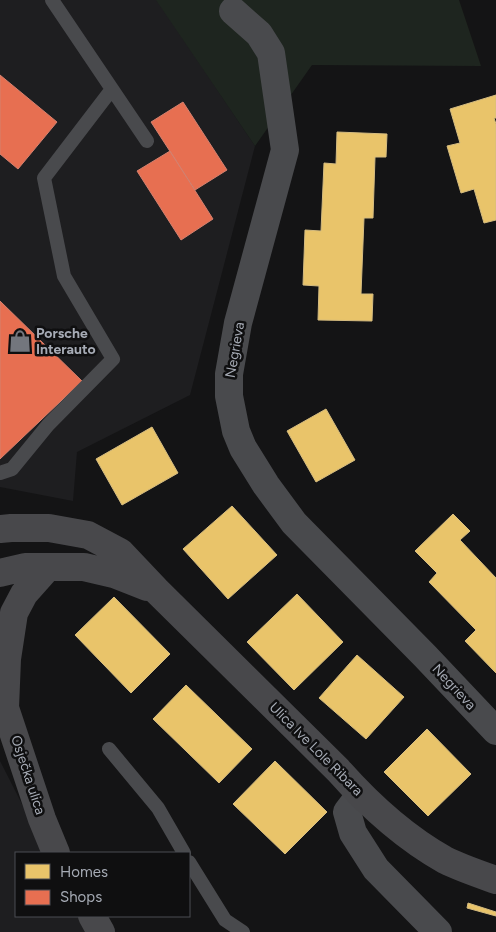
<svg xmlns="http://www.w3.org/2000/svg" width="496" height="932" font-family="Figtree,sans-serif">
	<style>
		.built { fill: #1e1e20 }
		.green { fill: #1e251f }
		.homes { fill: #e9c46a; stroke: #d5bc80 }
		.shops { fill: #e76f51; stroke: #d4816f }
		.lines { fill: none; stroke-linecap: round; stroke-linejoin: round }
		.lane { stroke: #494a4d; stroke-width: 14 }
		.street { stroke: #494a4d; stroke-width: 28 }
		.secondary { stroke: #48484b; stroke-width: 28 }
		.labels { text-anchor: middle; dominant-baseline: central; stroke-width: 5; stroke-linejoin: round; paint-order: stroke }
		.poi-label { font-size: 14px; font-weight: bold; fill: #a6abb5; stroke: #0f0f10; text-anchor: start }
		.street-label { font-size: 14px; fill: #a6abb5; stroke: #0f0f10 }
	</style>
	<rect width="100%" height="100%" fill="#141415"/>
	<path class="built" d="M0,0H157L255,146L190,395L77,452L73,501L0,487Z
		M0,761L47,853H16V916H78L86,932H0Z"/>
	<path class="green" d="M156,0H459L481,66L312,65L255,146Z"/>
	<path class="homes" d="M496,95V118H494L496,124V220L484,223L474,189L461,193L447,146L460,143L450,109Z
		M337,132L387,134L386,157H375L373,218H364L361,294H373L372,321L318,320L319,286L303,285L305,230L321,231L324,163L336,164Z
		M326,409L355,460L316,482L287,431Z
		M152,427L178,473L122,505L96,459Z
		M232,506L277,555L228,599L183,549Z
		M453,514L470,531L460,540L496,578V673L465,641L476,630L429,582L437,573L415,551Z
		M297,594L343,642L294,690L247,642Z
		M114,597L170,654L131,693L75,635Z
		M357,655L404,697L366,739L319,698Z
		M186,685L252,749L219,783L153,719Z
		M427,729L471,774L428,816L384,772Z
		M275,761L327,812L285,854L233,804Z
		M468,903L496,912V916L467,908Z"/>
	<path class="shops" d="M0,75L57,122L18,169L0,154Z
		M183,102L227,170L195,190L151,122Z
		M170,151L213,219L181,240L137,171Z
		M0,301L82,381L0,459Z"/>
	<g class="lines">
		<path class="lane" d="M52,0L147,141
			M0,473L12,469L48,425L113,359L64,276L44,178L112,89
			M109,749L158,808L184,853
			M189,862L225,920L243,932"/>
		<path class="street" d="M233,11L259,34L271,53L285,150L238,323L229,374V396L236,431L243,448L266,485L294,523L425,656L496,731
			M360,795L347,812L353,833L376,869L438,932"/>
		<path class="secondary" d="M0,529L11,528H49L88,535L120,552L156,590L338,770C369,805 404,837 445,860C461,868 479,874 496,880
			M0,573L25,567H84L114,574L147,587
			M0,696L5,708L42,819L56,853
			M5,708L7,659L14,613L24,594L48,567
			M92,916L101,932"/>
	</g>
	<defs>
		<symbol id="shop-bare" viewBox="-9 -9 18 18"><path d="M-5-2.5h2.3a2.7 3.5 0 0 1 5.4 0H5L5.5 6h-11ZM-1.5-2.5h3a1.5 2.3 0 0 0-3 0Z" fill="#73767d" stroke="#0f0f10" stroke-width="2.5" paint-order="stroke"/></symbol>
	</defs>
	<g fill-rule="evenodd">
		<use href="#shop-bare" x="4" y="325" width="32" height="32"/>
	</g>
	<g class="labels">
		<g class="poi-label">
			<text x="36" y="333">Porsche<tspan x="36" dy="16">Interauto</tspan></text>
		</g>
		<g class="street-label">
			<text transform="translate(235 350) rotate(-80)">Negrieva</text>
			<text transform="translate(454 687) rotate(47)">Negrieva</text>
			<text transform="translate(316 749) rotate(45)">Ulica Ive Lole Ribara</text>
			<text transform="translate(28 775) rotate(72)">Osječka ulica</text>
		</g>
	</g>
	<rect x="15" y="852" width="175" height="65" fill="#0f0f10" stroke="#4b4d52"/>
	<rect x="25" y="864" width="25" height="15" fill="#e9c46a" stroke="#4b4d52"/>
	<text x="60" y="877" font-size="15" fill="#a6abb5">Homes</text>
	<rect x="25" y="890" width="25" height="15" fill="#e76f51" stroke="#4b4d52"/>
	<text x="60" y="902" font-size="15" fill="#a6abb5">Shops</text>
</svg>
